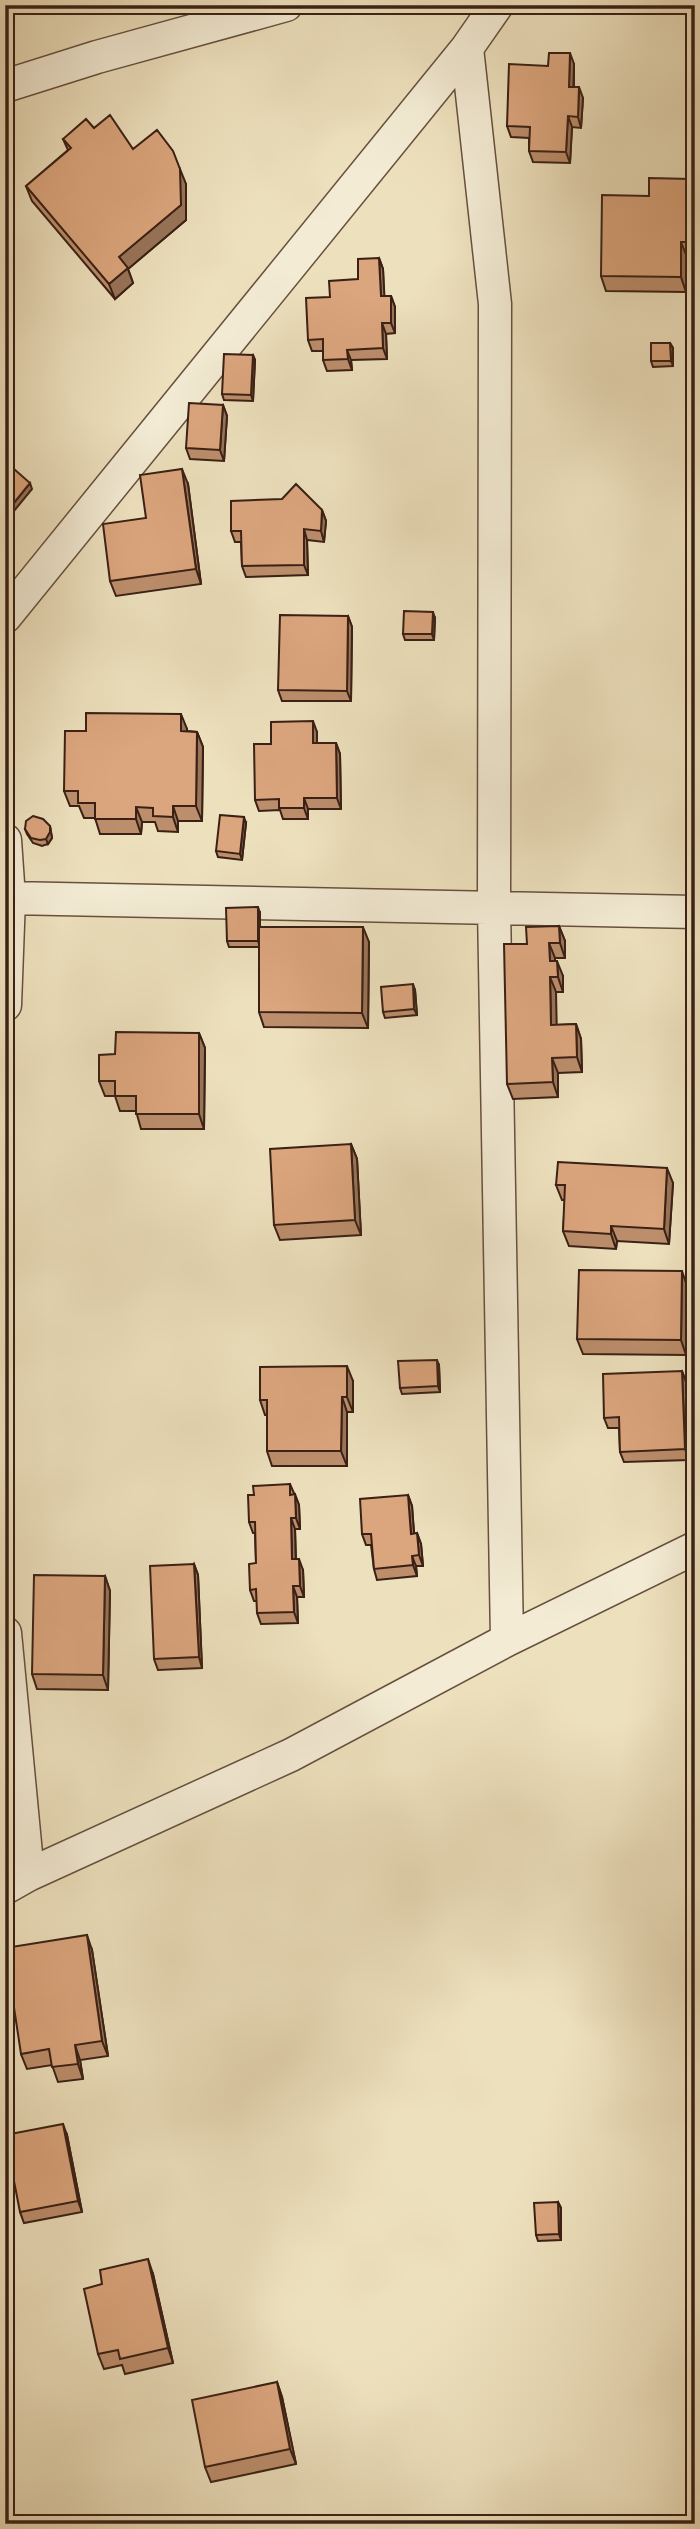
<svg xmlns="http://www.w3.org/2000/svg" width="700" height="2529" font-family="'IM FELL Great Primer',serif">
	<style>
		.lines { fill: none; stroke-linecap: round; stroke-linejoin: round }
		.minor-casing { stroke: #67503f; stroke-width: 35 }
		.minor { stroke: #f3ebd4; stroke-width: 32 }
		.wall { fill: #bc8e6c; stroke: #3a2015; stroke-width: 2 }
		.shaded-wall { fill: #997458; stroke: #3a2015; stroke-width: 2 }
		.building { fill: #dba57d; stroke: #3a2015; stroke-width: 2 }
	</style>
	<rect width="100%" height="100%" fill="#ede0bd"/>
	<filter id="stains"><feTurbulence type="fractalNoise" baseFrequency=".00286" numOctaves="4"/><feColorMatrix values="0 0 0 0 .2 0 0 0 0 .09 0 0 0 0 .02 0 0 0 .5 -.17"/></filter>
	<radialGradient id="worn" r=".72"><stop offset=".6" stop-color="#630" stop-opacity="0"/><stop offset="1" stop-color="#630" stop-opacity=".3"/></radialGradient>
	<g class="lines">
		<defs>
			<path id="minor" d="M467,48L495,304L494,907L507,1640
				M5,86L97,57L286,5
				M5,617L467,48L497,5
				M5,840L9,898L5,1005
				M9,898L695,912
				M5,1633L28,1875
				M5,1888L28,1875L291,1755L507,1640L695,1548"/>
		</defs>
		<use href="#minor" class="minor-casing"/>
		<use href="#minor" class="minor"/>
	</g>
	<path class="wall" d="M574,64V87L583,98L581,128L572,127L570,163L533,162L529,151V138L511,137L507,126L548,66Z
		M94,128L133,149L186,184V220L128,269L133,283L115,299L32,201L26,186L68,150L63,139Z
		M5,158L9,169L5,171Z
		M690,179L694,257H687L686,292L606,291L601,276L649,196Z
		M379,258L383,269L384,296H391L395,307V333L386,334L387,359L351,360L352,370L327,371L323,360V351H312L308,340L330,297L358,279Z
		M670,343L673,348V366L653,367L651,361Z
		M253,355L255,360L253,401L224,400L222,394Z
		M223,405L227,416L224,461L190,459L186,448Z
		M188,484L201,584L116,596L110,581L146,518Z
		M322,510L326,521L324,542L307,540L308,575L246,577L242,566L241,542H235L231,531Z
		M348,616L352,627L351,701H282L278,690Z
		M435,618L434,640H405L403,634Z
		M187,729V731L197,732L203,747L202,821H178V832L158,831L155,822H142L141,834H100L95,818H84L79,806H70L64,791Z
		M317,732V743H336L340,754L341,809H308V819H283L280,810L259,811L255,800L271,744Z
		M246,823L242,860L218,857L216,851Z
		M50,826L52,838L48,844L42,846L33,843L27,834L25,829Z
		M260,913V927L369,942L368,1028L264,1027L259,1012V947H229L227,941Z
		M559,926L565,941V958H555V961L563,976V992H556V1025L576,1024L581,1039L582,1072L558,1073V1097L513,1099L507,1084L527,944Z
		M415,990L417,1015L385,1018L383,1012Z
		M199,1033L205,1048L204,1129H141L136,1111H120L115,1096H105L99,1081L115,1054Z
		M351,1144L357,1159L361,1235L280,1240L274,1225Z
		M673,1183L669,1244L617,1241L616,1249L569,1246L563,1231L565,1200H562L556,1185Z
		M687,1286L686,1355L583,1354L577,1339Z
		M439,1365L440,1392L402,1394L400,1388Z
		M682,1371L686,1382L689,1460L624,1462L620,1452L619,1428H608L604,1418Z
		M353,1381V1412H347V1466H272L267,1451V1415H265L260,1400Z
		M290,1484L299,1505L300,1529H295L296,1559L303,1570L304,1597H297L298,1623L261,1624L257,1613V1601H254L250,1590L256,1563L255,1533H253L249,1522L254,1495Z
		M408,1495L412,1506L414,1534L417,1533L421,1544L423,1566H416L417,1576L377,1580L374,1569L371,1545H366L362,1534Z
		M194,1564L198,1575L202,1668L158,1670L154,1659Z
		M105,1576L110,1591L108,1690L37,1689L32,1674Z
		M92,1950L108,2056L80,2060L83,2079L58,2082L52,2065L27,2069L21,2054Z
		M67,2135L82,2212L24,2223L20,2212Z
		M558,2202L561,2208V2240L538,2241L536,2235Z
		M153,2274L173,2363L125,2374L122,2365L104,2369L98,2354Z
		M277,2382L282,2397L296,2464L211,2482L205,2467Z"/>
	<path class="shaded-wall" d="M570,53L574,64L573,98L569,87Z
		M579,87L583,98L581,128L578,117Z
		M568,116L572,127L570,163L566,152Z
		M180,169L186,184V220L128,269L133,283L115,299L109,284L119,257Z
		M690,179L695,192L694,257L689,242Z
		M681,242L687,257L686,292L681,277Z
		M379,258L383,269L385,307L381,296Z
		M391,296L395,307V333L391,323Z
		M382,323L386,334L387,359L383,348Z
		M670,343L673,348V366L671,361Z
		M347,350L351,360L352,370L348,359Z
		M253,355L255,360L253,401L251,395Z
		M223,405L227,416L224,461L220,450Z
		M182,469L188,484L201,584L196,569Z
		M30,483L32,489L5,522V514Z
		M322,510L326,521L324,542L321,531Z
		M304,529L307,540L308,575L304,565Z
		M433,612L435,618L434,640L432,634Z
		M348,616L352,627L351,701L347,691Z
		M181,714L187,729L186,746L181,731Z
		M313,721L317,732V754L313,743Z
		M197,732L203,747L202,821L196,806Z
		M336,743L340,754L341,809L337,798Z
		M304,798L308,809V819L304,808Z
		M173,806L178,821V832L173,817Z
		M136,807L142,822L141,834L136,819Z
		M244,817L246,823L242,860L240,854Z
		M50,826L52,838L48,844L46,839Z
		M258,907L260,913V947L258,941Z
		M559,926L565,941V958L560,943Z
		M363,927L369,942L368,1028L362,1013Z
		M549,943L555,958V976L550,961Z
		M557,961L563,976V992L558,977Z
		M550,977L556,992L557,1040L551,1025Z
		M413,984L415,990L417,1015L414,1009Z
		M576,1024L581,1039L582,1072L577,1057Z
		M199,1033L205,1048L204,1129L199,1114Z
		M552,1058L558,1073V1097L553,1082Z
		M351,1144L357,1159L361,1235L355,1220Z
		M667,1168L673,1183L669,1244L664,1229Z
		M611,1226L617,1241L616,1249L611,1234Z
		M682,1271L687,1286L686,1355L681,1340Z
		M437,1360L439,1365L440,1392L438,1386Z
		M347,1366L353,1381V1412L347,1397Z
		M682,1371L686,1382L689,1460L685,1449Z
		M342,1397L347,1412V1466L341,1451Z
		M295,1494L299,1505L300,1529L296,1518Z
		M408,1495L412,1506L415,1545L411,1534Z
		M291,1518L295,1529L296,1570L292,1559Z
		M417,1533L421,1544L423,1566L419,1555Z
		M412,1556L416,1566L417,1576L413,1565Z
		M299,1559L303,1570L304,1597L300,1586Z
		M194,1564L198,1575L202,1668L199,1657Z
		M105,1576L110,1591L108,1690L103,1675Z
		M293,1586L297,1597L298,1623L294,1612Z
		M87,1935L92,1950L108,2056L102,2041Z
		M75,2045L80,2060L83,2079L78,2064Z
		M63,2124L67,2135L82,2212L78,2201Z
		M558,2202L561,2208V2240L559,2234Z
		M148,2259L153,2274L173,2363L168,2348Z
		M277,2382L282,2397L296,2464L290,2449Z"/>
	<path class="building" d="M549,53H570L569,87H579L578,117L568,116L566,152L529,151L530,127L507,126L509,64L548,66Z
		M110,115L133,149L157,130L173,151L180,169L181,205L119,257L128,268L109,284L26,186L71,148L63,139L86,119L94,128Z
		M649,178L690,179L689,242H681V277L601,276L602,195L649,196Z
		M379,258L381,296H391V323H382L383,348L347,350L348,359L323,360V339L308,340L306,298L330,297L329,281L358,279V259Z
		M651,343H670L671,361H651Z
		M224,354L253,355L251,395L222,394Z
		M189,403L223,405L220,450L186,448Z
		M14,469L30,483L5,514V480Z
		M182,469L196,569L110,581L103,524L146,518L140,475Z
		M296,484L322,510L321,531L304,529V565L242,566L241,531H231V501L282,499Z
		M404,611L433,612L432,634H403Z
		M280,615L348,616L347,691L278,690Z
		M86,713L181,714V731L197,732L196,806H173V817L153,816V808L136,807V819H95V803H78V791H64L65,731H86Z
		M313,721V743H336L337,798H304V808H279V799L255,800L254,744H271V722Z
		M220,815L244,817L240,854L216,851Z
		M33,816L43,819L50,826V832L46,839L40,840L31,838L25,829L26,821Z
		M258,907V941H227L226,908Z
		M559,926L560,943H549L550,961H557L558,977H550L551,1025L576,1024L577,1057L552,1058L553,1082L507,1084L504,944H527L526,927Z
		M259,927H363L362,1013L259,1012Z
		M413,984L414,1009L383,1012L381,987Z
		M116,1032L199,1033V1114H136V1096H115V1081H99V1055L115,1054Z
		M351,1144L355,1220L274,1225L270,1149Z
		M558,1162L667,1168L664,1229L611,1226V1234L563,1231L565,1185H556Z
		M579,1270L682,1271L681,1340L577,1339Z
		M437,1360L438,1386L400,1388L398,1361Z
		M347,1366V1397H342L341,1451H267V1400H260V1367Z
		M682,1371L685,1449L620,1452L619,1417L604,1418L603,1374Z
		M290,1484V1495L295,1494L296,1518H291L292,1559H299L300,1586H293L294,1612L257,1613L256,1589L250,1590L249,1564L256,1563L255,1522H249L248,1495H254L253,1486Z
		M408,1495L411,1534L417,1533L419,1555L412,1556L413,1565L374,1569L371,1534H362L360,1499Z
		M194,1564L199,1657L154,1659L150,1566Z
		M34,1575L105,1576L103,1675L32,1674Z
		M87,1935L102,2041L75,2045L78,2064L52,2067L49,2049L21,2054L5,1948Z
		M63,2124L78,2201L20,2212L5,2135Z
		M558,2202L559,2234L536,2235L534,2203Z
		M148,2259L168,2348L120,2359L118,2350L98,2354L84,2289L102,2284L100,2270Z
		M277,2382L290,2449L205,2467L192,2400Z"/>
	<rect width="700" height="2529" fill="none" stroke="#ede0bd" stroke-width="28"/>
	<rect x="7" y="7" width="686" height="2515" fill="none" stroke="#3a2015" stroke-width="3.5"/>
	<rect x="14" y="14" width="672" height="2501" fill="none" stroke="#3a2015" stroke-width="2"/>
	<rect width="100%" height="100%" filter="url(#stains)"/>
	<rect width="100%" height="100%" fill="url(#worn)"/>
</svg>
